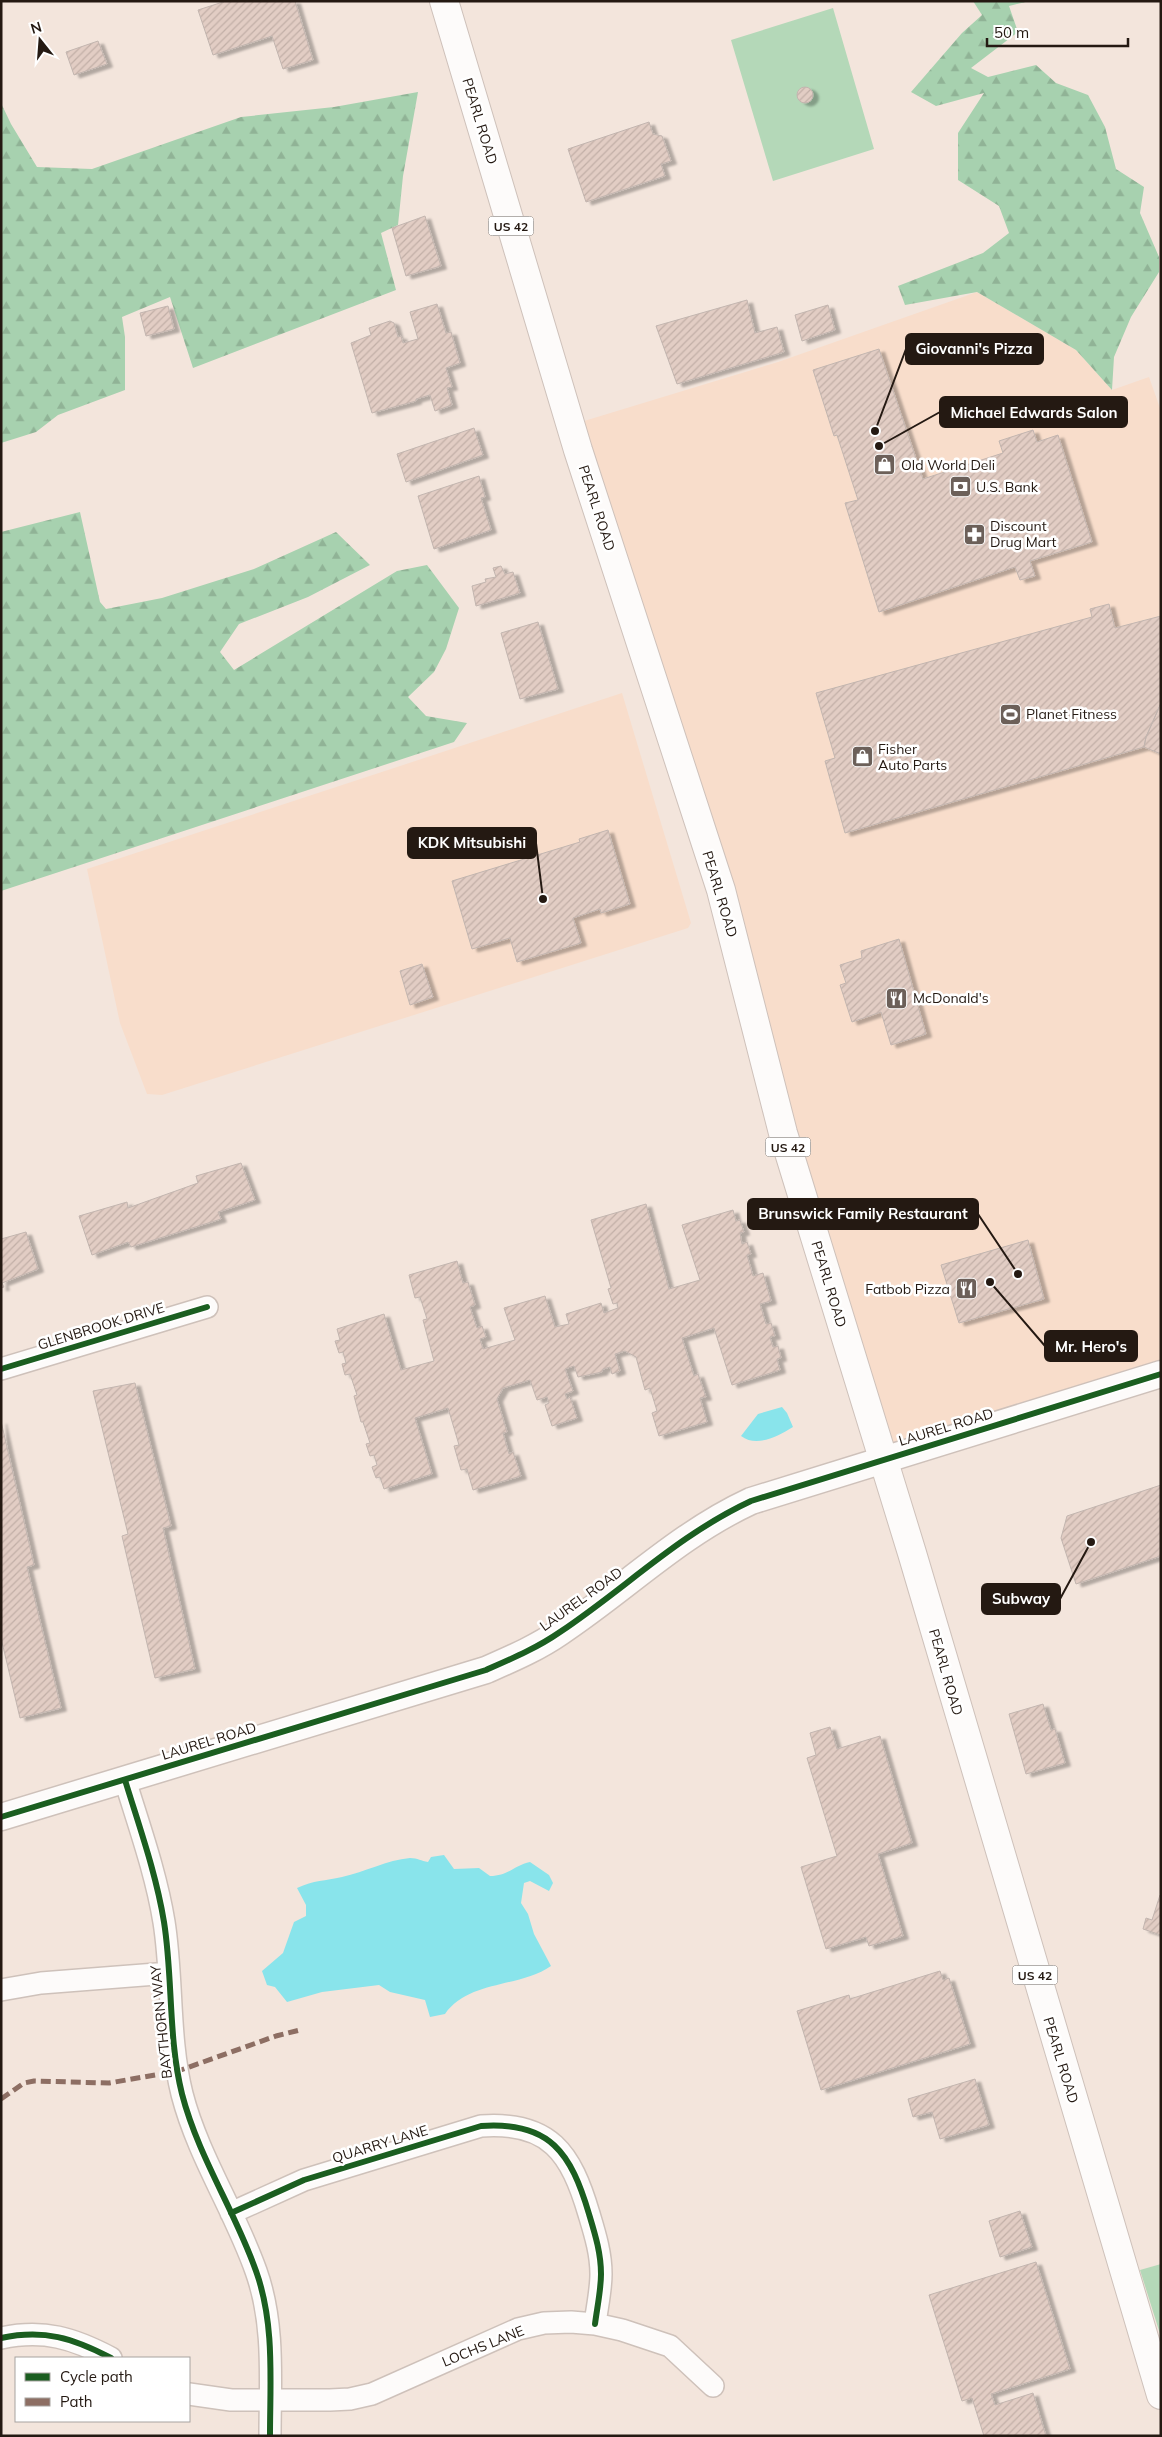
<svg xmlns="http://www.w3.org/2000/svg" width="1162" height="2437" font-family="Mulish,sans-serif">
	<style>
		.built { fill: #f8ddcb }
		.green { fill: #b4d8b8 }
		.forest { fill: url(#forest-firs) }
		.water { fill: #89e4eb }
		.building { fill: url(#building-hatch); stroke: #c2b5af; filter: url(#shadow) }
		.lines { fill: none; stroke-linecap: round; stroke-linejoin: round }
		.minor-casing { stroke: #cec1ba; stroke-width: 24 }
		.tertiary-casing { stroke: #cec1ba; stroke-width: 29 }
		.primary-casing { stroke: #cec1ba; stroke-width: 30 }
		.minor { stroke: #fdfbfa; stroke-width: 21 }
		.tertiary { stroke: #fdfbfa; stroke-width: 26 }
		.primary { stroke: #fdfbfa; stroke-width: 28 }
		.quiet { stroke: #8d6e63; stroke-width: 5; stroke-dasharray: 10 5; stroke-linecap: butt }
		.cycleway-casing { stroke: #fff; stroke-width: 9 }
		.cycleway { stroke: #1b5e20; stroke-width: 6 }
		.labels { text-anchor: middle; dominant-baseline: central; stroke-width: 5; stroke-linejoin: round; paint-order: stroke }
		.shield { fill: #fff; stroke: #665e59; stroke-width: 1 }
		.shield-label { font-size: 12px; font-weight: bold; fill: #241912 }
		.street-label { font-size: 14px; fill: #241912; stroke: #fff }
		.poi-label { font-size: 14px; fill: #241912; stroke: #fff; text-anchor: start }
		.leader { fill: none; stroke: #241912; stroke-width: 2 }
		.callout-dot { fill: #241912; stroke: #fff; stroke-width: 2 }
		.callout { fill: #241912; stroke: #241912; stroke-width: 2 }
		.callout-label { font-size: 15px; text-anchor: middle; font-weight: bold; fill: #fff }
	</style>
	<defs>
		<pattern id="forest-firs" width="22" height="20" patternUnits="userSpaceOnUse" patternTransform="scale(1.25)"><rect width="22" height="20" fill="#a7d1af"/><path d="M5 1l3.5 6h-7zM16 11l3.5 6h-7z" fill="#90b396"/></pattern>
		<pattern id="building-hatch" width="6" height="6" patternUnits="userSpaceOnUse" patternTransform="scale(1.25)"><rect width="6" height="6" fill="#e2cdc4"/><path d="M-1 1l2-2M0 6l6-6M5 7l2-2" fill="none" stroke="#c2afa7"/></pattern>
		<filter id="shadow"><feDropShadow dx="5.5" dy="3" stdDeviation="1" flood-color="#0004"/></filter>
	</defs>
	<rect width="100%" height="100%" fill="#f3e5dc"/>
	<path class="built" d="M977,292L1076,350L1112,390L1149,377L1161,411V1374L883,1459L571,425L778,362Z
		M622,693L691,923L688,928L162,1095L147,1094L120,1023L87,869Z"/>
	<path class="green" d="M833,8L874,149L773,181L731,40Z
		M1161,2264V2337L1140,2270Z"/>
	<path class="forest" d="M973,1H1030L1009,6L1018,32L971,68L988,77L1036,65L1056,83L1088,95L1105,127L1116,169L1144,187L1140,213L1159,257V272L1131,317L1114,357L1112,390L1076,350L977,292L905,305L898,286L983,253L1009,233L999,206L958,180V133L984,93L936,106L911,92L962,33L982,15Z
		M418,92L403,176L398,225L381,233L396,290L193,368L170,297L122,317L125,337V390L58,415L36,432L1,443V103L11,124L37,167L92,169L241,117L334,107Z
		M80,512L100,602L106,609L162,598L254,569L336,532L370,565L308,597L239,624L220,652L234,670L397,571L427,565L459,608L446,649L434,672L408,697L426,716L467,723L454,742L1,891V532Z"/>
	<path class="water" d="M782,1407L787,1413L793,1427C778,1436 757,1448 741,1436L758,1414Z
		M444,1855L454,1869L479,1868L490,1876C508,1876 515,1865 530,1862L549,1875L553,1883L549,1891L530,1881L524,1883L521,1903L528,1914L534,1934L551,1966C519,1988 469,1980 445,2014L430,2017L425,2000L390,1992L379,1985L322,1992L287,2002L275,1987L267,1985L262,1971L283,1953L294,1922L306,1916V1905L297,1888C314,1880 325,1881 342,1877C365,1872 387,1860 410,1858C418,1858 421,1861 428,1862L431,1857Z"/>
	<path class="building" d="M226,1H295L313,60L283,69L272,36L213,55L198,10Z
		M98,41L107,64L74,75L66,52Z
		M797 95a8 8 0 1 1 16 0a8 8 0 1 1-16 0Z
		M649,122L653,134L662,136L671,161L661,164L665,176L586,202L568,149Z
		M425,216L441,266L406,276L392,228Z
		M747,300L755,333L777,327L784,352L677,384L656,326Z
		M437,304L446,333L451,332L460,363L446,368L452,387L447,388L452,405L435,411L430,395L416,399V401L372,413L351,343L371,335L369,328L390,321L394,323L398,337L401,336L403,343L418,339L410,312Z
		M828,305L835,330L802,341L795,315Z
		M168,306L174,329L146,336L140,313Z
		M879,349L923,479L1003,453L999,441L1033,430L1037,442L1058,435L1092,542L1030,561L1035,576L1020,580L1015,567L879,612L845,503L858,500L837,435L834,436L813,370Z
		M474,428L483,455L406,482L397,454Z
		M479,476L485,497L481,498L491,530L434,549L418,496Z
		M501,566L505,574L513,572L520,593L476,606L472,586L486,582L485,579L496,577L493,568Z
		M1109,604L1115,628L1161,616V703L1146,737L1144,747L845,833L825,761L835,758L816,693L1092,617L1090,609Z
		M538,622L558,689L520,699L501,633Z
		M1161,703V754L1144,747L1146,737Z
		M608,830L630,904L601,913L600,909L573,918L581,943L517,962L510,938L472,949L452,881L580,842L579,839Z
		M899,939L926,1034L891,1045L881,1012L852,1022L840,985L846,983L840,965L862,958L861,951Z
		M422,964L433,997L410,1005L400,971Z
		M241,1163L255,1200L218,1212L221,1219L131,1247L128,1242L92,1255L79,1216L127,1202L128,1208L198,1183L196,1176Z
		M646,1204L669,1289L700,1280L682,1225L733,1210L736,1221L740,1220L744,1232L740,1233L742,1244L747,1242L751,1254L747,1255L753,1276L763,1273L771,1301L760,1304L766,1324L771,1323L775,1336L770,1337L773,1347L778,1346L781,1358L777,1359L780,1370L732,1385L714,1328L682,1338L694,1376L698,1374L706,1397L700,1398L707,1422L659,1436L652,1413L657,1411L650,1388L645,1390L636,1357L625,1351L615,1354L620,1371L612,1374L610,1367L603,1369L602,1372L578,1377L574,1366L565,1369L573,1391L565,1394L567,1399L570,1397L577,1418L552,1426L545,1405L549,1403L547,1397L537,1400L530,1380L503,1388L497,1399L507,1432L503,1433L509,1454L513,1452L521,1476L473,1490L467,1469L461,1470L454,1446L459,1445L448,1408L415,1418L432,1474L384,1489L380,1477L376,1478L372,1467L377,1465L374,1455L370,1456L366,1444L370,1443L363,1422H361L354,1396L357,1395L350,1374L345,1375L342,1364L346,1363L343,1352L339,1353L335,1341L340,1340L337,1329L384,1314L401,1370L434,1361L423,1320L427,1319L420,1297L415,1298L409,1275L457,1261L463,1283L468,1282L475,1305L470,1307L477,1328L482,1326L486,1337L480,1339L483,1349L515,1340L504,1308L545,1296L555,1327L569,1324L566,1314L601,1303L604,1313L618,1308L617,1303L613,1304L608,1289L611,1288L591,1220Z
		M26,1232L38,1269L2,1283L4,1287L1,1288V1239Z
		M1028,1240L1044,1299L959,1323L941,1265Z
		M135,1383L171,1526L163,1528L195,1669L155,1678L122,1536L128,1534L93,1391Z
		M1,1421L34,1565L27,1567L61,1708L20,1718L1,1638Z
		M1161,1485V1556L1076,1584L1061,1538L1067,1516Z
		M1043,1704L1051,1730L1055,1729L1065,1763L1026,1774L1009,1714Z
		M830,1727L837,1749L880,1736L912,1843L878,1854L903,1936L869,1946L866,1937L826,1949L801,1867L837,1856L807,1758L816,1755L810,1733Z
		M1160,1895H1161V1935L1143,1929L1146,1918L1152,1920Z
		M940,1971L943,1980L949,1978L970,2044L821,2090L797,2011L849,1995L850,1999Z
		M975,2079L989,2125L940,2139L932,2112L913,2117L908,2099Z
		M1020,2211L1032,2247L1000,2257L989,2221Z
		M1036,2262L1070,2369L991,2394L995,2405L1033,2393L1046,2436H984L972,2398L962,2401L929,2295Z"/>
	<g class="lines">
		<defs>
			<path id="minor" d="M1,1369L207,1307
				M125,1780C139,1826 156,1873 164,1922C173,1978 168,2038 182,2094C198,2156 235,2211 256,2271C275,2324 270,2381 270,2436
				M1,1990L41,1983L169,1973
				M231,2213L304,2180L481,2126C550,2121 571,2153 589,2214C595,2234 601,2253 601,2274C601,2290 597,2308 595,2324
				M1,2338C44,2329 73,2338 111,2358
				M189,2394L231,2400H330L350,2399L372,2394L518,2329L544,2323L571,2322L595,2324L622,2330L670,2346L713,2386"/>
			<path id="tertiary" d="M1,1817L486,1670C511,1659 537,1648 560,1632C626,1588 678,1535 751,1501L1161,1374"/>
			<path id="primary" d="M444,1L578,450L721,890L783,1133L912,1553L1161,2395"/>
		</defs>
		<use href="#minor" class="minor-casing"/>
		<use href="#tertiary" class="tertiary-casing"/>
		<use href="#primary" class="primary-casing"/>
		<use href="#minor" class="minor"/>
		<use href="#tertiary" class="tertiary"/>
		<use href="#primary" class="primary"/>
		<path class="quiet" d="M1,2099L24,2083L34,2081L109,2083L178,2071L276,2036L300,2030"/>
		<defs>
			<path id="cycleway" d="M1,1369L207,1307
				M125,1780C139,1826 156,1873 164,1922C173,1978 168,2038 182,2094C198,2156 235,2211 256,2271C275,2324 270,2381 270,2436
				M1,1817L486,1670C511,1659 537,1648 560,1632C626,1588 678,1535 751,1501L1161,1374
				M231,2213L304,2180L481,2126C550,2121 571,2153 589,2214C595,2234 601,2253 601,2274C601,2290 597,2308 595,2324
				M1,2338C44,2329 73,2338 111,2358"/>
		</defs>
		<use href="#cycleway" class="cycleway-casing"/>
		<use href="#cycleway" class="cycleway"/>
	</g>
	<defs>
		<symbol id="shop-square" viewBox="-11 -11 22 22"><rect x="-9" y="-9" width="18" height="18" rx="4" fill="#6c6059" stroke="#fff"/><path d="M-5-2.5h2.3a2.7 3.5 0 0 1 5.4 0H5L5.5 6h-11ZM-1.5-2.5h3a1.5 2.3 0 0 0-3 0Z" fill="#fff"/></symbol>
		<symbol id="bank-square" viewBox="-11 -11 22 22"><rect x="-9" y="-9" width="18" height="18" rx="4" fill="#6c6059" stroke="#fff"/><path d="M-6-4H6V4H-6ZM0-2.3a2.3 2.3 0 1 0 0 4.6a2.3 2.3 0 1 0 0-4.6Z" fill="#fff"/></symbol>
		<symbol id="pharmacy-square" viewBox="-11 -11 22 22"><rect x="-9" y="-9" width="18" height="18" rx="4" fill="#6c6059" stroke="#fff"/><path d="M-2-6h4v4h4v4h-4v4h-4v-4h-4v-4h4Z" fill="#fff"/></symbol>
		<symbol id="stadium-square" viewBox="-11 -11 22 22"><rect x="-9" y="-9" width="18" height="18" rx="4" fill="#6c6059" stroke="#fff"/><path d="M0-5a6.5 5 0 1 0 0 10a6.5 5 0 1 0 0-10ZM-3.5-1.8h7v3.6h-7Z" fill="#fff"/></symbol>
		<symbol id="restaurant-square" viewBox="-11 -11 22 22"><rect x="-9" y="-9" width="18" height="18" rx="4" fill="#6c6059" stroke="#fff"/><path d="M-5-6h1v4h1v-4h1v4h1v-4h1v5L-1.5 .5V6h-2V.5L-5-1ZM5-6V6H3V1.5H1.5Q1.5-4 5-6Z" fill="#fff"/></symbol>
	</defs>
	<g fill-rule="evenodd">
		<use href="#shop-square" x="872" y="452" width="25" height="25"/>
		<use href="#bank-square" x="948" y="474" width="25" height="25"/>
		<use href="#pharmacy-square" x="962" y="522" width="25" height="25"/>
		<use href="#stadium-square" x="998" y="702" width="25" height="25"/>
		<use href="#shop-square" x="850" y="744" width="25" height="25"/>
		<use href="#restaurant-square" x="884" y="986" width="25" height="25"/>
		<use href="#restaurant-square" x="954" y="1276" width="25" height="25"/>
	</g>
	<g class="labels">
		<g class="shield">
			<rect x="488.5" y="216.5" width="45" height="19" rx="4"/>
			<rect x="765.5" y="1137.5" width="45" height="19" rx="4"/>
			<rect x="1012.5" y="1965.5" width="45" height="19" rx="4"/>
		</g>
		<g class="shield-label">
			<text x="511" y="226">US 42</text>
			<text x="788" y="1147">US 42</text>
			<text x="1035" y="1975">US 42</text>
		</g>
		<g class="street-label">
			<text transform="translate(480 121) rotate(73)">PEARL ROAD</text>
			<text transform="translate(597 508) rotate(72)">PEARL ROAD</text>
			<text transform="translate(720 894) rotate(73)">PEARL ROAD</text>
			<text transform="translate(829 1284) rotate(73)">PEARL ROAD</text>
			<text transform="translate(101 1326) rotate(-17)">GLENBROOK DRIVE</text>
			<text transform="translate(946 1427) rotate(-17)">LAUREL ROAD</text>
			<text transform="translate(581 1599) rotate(-36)">LAUREL ROAD</text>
			<text transform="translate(946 1672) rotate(74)">PEARL ROAD</text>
			<text transform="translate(209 1741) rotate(-17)">LAUREL ROAD</text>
			<text transform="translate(161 2022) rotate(-96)">BAYTHORN WAY</text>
			<text transform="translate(1061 2060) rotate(73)">PEARL ROAD</text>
			<text transform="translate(380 2144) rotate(-17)">QUARRY LANE</text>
			<text transform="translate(483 2346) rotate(-22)">LOCHS LANE</text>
		</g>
		<g class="poi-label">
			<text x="901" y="465">Old World Deli</text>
			<text x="976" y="487">U.S. Bank</text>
			<text x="990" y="526">Discount<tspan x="990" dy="16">Drug Mart</tspan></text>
			<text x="1026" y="714">Planet Fitness</text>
			<text x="878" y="749">Fisher<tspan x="878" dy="16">Auto Parts</tspan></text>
			<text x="913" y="998">McDonald's</text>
			<text x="950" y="1289" text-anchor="end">Fatbob Pizza</text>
		</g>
	</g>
	<path class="leader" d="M875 431L906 349M879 446L940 412M543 899L536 843M1018 1274L978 1214M990 1282L1045 1346M1091 1542L1060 1599"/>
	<g class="callout-dot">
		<circle cx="875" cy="431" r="5"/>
		<circle cx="879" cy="446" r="5"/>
		<circle cx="543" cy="899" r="5"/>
		<circle cx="1018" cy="1274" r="5"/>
		<circle cx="990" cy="1282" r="5"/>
		<circle cx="1091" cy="1542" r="5"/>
	</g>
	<g class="callout">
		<rect x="906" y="334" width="137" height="30" rx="5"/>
		<rect x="940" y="397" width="187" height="30" rx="5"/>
		<rect x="408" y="828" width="128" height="30" rx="5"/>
		<rect x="748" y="1199" width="230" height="30" rx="5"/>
		<rect x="1045" y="1331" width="92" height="30" rx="5"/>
		<rect x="982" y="1584" width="78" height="30" rx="5"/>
	</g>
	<g class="callout-label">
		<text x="974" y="354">Giovanni's Pizza</text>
		<text x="1034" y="418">Michael Edwards Salon</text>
		<text x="472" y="848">KDK Mitsubishi</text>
		<text x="863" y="1219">Brunswick Family Restaurant</text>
		<text x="1091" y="1352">Mr. Hero's</text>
		<text x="1021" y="1604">Subway</text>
	</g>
	<rect width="1162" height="2437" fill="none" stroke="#241912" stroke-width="5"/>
	<rect x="15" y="2357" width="175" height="65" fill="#ffffff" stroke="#a7a3a0"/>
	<rect x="25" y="2373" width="25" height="8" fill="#1b5e20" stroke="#a7a3a0"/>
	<text x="60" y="2382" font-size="15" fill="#241912">Cycle path</text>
	<rect x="25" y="2398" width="25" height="8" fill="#8d6e63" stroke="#a7a3a0"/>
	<text x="60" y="2407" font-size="15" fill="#241912">Path</text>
	<g transform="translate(40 40) rotate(343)" stroke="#ffffff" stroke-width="4" paint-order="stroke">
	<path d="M0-4L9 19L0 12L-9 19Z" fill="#241912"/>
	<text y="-8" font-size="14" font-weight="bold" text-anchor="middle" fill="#241912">N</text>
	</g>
	<path d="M987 38v8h141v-8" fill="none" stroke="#241912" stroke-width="2.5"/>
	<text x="994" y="38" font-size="15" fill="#241912" stroke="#ffffff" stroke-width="4" paint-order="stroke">50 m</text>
</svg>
